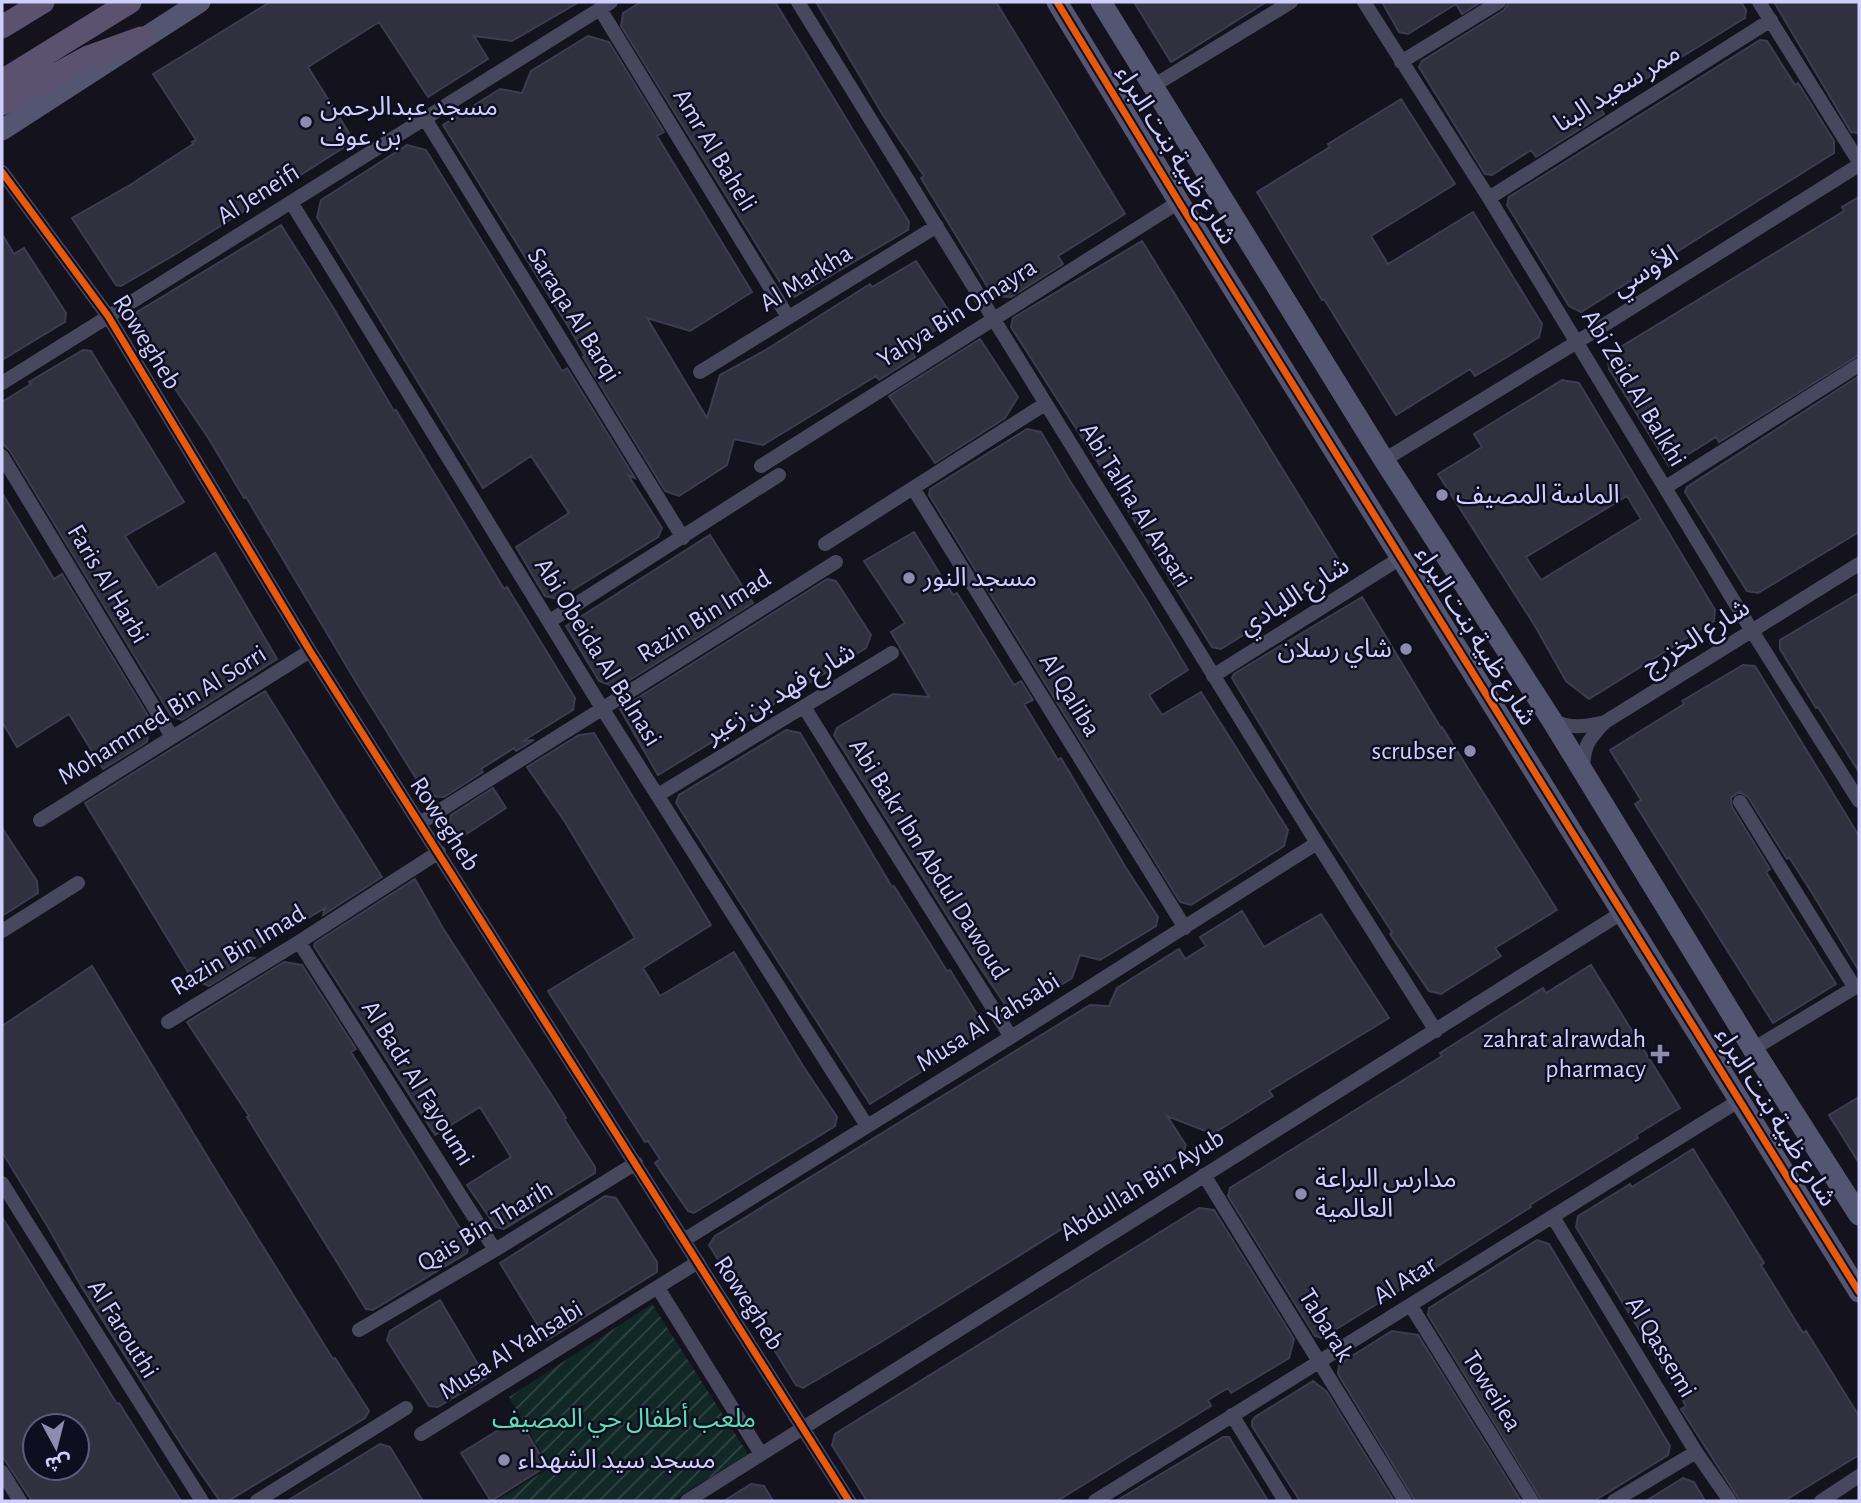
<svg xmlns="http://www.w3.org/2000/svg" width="1861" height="1503" font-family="'Alegreya Sans','Noto Sans Arabic',sans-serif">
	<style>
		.garden { fill: url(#garden-furrows) }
		.building { fill: #31303f; stroke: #3e3c51; stroke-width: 2; fill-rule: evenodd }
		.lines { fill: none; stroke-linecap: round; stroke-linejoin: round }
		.street { stroke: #47485e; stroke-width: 14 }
		.secondary { stroke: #545571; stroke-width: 21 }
		.primary { stroke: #5a526f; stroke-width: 23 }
		.cycleway-casing { stroke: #0f0e21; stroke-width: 11 }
		.cycleway { stroke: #e8590c; stroke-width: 7 }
		.poi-dot { fill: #8d8caf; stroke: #0f0e21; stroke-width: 2.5 }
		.labels { text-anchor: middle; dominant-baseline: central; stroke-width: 5; stroke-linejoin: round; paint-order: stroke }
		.street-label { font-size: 26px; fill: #cfcefe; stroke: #0f0e21 }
		.poi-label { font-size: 26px; fill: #cfcefe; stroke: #0f0e21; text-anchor: start }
		.park-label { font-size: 26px; fill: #5bdeb1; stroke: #0f0e21 }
	</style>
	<defs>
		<pattern id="garden-furrows" width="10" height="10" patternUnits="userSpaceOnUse" patternTransform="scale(1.75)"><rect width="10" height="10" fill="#112827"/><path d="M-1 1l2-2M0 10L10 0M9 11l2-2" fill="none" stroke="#334647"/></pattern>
	</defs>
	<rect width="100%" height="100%" fill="#13121d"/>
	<path class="garden" d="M652,1304L748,1454L672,1501H495L550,1468L509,1397Z"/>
	<path class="building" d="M270,2H579L512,41L474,36L488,59L428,97L379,22L308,67L354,141L176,254L121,286L116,285L72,218L130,185L193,144L192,142L196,140L153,74Z
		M641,2H775L909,222L908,230L794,297L786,292L621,26L623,13Z
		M816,2H996L1125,214L1058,256L1063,264L1011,297L993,296L921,178L924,176L883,115Z
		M1134,2H1266L1171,62Z
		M1382,2H1481L1462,14L1456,4L1408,34L1399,32Z
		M1509,2H1741L1746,10L1745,18L1600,107L1604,114L1536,157L1531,150L1492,175L1485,174L1419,67L1422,61L1504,10Z
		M1774,2H1859V133L1851,132Z
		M588,36L609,42L664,132L657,136L752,292L690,331L647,318L707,418L720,375L764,351L870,284L872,287L916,261L954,319L909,346L915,357L879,380L876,376L763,445L734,439L727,465L679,496L665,491L583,357L585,356L571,331L443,125L500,89L522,93L531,71Z
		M1760,40L1767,41L1795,85L1798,83L1834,141V153L1581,312L1569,306L1507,205L1509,197Z
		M1401,99L1455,184L1371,236L1388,264L1473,212L1542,324L1539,337L1507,357L1475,376L1470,369L1396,415L1324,299L1322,300L1257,192L1330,147L1328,144Z
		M407,145L426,150L562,371L567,368L635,478L628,475L662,528L658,537L558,599L545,596L516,547L569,513L531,456L483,488L317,217L321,200Z
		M1859,197V355L1719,442L1716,437L1669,466L1609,369L1608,360L1614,351L1844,211L1842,207Z
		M281,225L331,304L394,411L396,410L504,589L507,587L575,698L573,710L523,741L534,740L516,751L514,748L481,769L483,772L444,797L427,796L356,682L246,497L244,498L209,439L127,318Z
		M2,234L14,254L24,248L66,313L65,322L2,360Z
		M1142,241L1343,567L1277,609L1280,612L1221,649L1212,647L1113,486L1011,327L1013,318Z
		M980,339L1018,397L1005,418L935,463L889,396Z
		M83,350L91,351L184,502L125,536L158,588L215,553L277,659L182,720L171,716L10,451L2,443V402L31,384L29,382Z
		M1859,376V532L1758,593L1747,591L1685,492L1687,487Z
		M1562,380L1579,383L1715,610L1714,621L1589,699L1566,681L1535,626L1438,474L1482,447L1474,434ZM1627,496L1641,519L1541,580L1526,557Z
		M1027,429L1041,432L1070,481L1147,601L1188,670L1149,695L1162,715L1201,692L1288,830L1284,846L1191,905L1180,902L929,495L930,489Z
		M2,493L54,579L62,574L150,719L147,742L103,769L69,714L17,747L2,722Z
		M914,532L953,595L957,593L1014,685L1021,681L1033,700L1024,704L1058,760L1061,758L1126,868L1158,917L1156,926L1100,960L1080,955L1072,978L1017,1012L1008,1009L975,960L834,735L837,728L893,694L929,697L891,632L905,623L864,561Z
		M710,535L753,603L617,688L599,681L566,626Z
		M827,579L836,581L871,635L866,648L658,775L620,709Z
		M1859,593V772L1818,707L1816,708L1780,649V640Z
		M1362,597L1441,728L1442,727L1557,910L1495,948L1501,956L1441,994L1429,991L1390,934L1392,932L1307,802L1232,678L1234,674L1275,649Z
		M1743,665L1755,666L1859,836V971L1814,896L1789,857L1787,859L1748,797L1739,792L1731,798L1732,807L1770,869L1766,872L1836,984L1773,1023L1635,804L1641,800L1610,750L1684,704L1682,701Z
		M265,691L382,877L323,915L325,908L243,957L254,958L209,986L193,980L85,803Z
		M786,730L800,733L892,887L894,886L947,971L950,970L985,1027L983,1033L870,1104L676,803L679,795Z
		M594,733L711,925L643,968L660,996L734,952L803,1066L837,1117L835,1126L694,1213L688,1211L655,1163L660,1159L648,1141L645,1142L548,991L635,938L565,822L527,767L579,735Z
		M493,788L506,808L459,839L449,825L451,815Z
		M2,828L37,881L38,893L2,916Z
		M415,879L444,930L551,1094L566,1118L564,1119L595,1167V1173L504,1229L496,1227L467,1185L511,1157L480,1107L435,1135L314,946L315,943Z
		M1242,911L1264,947L1321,914L1389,1018L1269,1091L1273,1096L1213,1134L1167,1116L1186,1145L1183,1153L881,1342L803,1388L796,1385L709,1245L715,1236L1090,1005L1109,1006L1117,988L1179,949L1185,959L1206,946L1200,937Z
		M284,962L302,965L356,1049L351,1052L469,1243L467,1253L373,1310L366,1309L247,1117L249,1116L187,1022Z
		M1591,965L1680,1108L1636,1135L1638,1138L1530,1205L1531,1207L1419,1278L1322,1338L1315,1336L1228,1196L1230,1188L1442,1056L1440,1053L1543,988L1546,993Z
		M92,966L221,1179L333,1359L335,1358L369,1411L365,1418L228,1501H220L184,1449L81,1286L48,1227L2,1152V1026Z
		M1859,1097V1163L1829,1115Z
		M1693,1149L1764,1263L1761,1265L1803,1333L1806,1331L1859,1416V1455L1784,1501H1740L1681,1409L1686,1406L1576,1227L1578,1216L1630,1184L1632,1187Z
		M605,1196L616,1198L657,1262V1272L547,1340L500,1263Z
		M1199,1208L1214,1210L1294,1339L1289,1358L1231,1393L1228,1388L1208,1400L1211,1406L1057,1501H867L832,1445L835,1434Z
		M2,1217L117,1404L119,1403L181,1501H32L2,1456ZM35,1426H77V1468H35Z
		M1537,1240L1549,1244L1670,1446L1668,1455L1594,1501H1542L1428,1315L1429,1308Z
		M440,1300L486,1378L438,1407L429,1406L387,1340L390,1331Z
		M1392,1331L1418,1335L1521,1501H1415L1338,1374L1339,1364Z
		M1313,1381L1326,1391L1394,1501H1300L1252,1426V1421L1255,1417Z
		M518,1418L547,1466L491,1501L461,1453Z
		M1223,1437H1229L1268,1501H1116Z
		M380,1444L390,1447L423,1501H287Z
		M1683,1478L1694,1482L1705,1501H1646Z
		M751,1484L764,1486L773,1501H724Z"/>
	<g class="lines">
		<path class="street" d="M798,2L1317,843L1436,1031
			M1364,2L1489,198L1752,631L1859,801
			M1759,2L1859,162
			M600,9L788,317
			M1401,62L1499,2
			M1153,86L1291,2
			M424,117L683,538
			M2,172L108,316L310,651L849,1501
			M1489,198L1771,20
			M291,202L602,708L867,1126
			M700,372L937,226
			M2,383L611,2
			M2,456L172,737
			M1384,460L1577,342L1859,165
			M761,466L1179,202
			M1666,487L1859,365
			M913,488L1185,928
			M825,544L1045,404
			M550,621L779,475
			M1213,676L1402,557
			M804,707L1011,1037
			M1552,720C1570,729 1585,727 1605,722
			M1583,769C1584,745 1588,740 1605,722L1859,564
			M658,795L892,653
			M1740,802L1855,988
			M40,820L310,651
			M420,823L836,562
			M2,931L78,883
			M299,942L495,1250
			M168,1022L299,942L439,852
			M1753,1049L1859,985
			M1204,1175L1405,1501
			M2,1183L202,1501
			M1553,1217L1696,1452L1730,1501
			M684,1240L1011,1037L1317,843
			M658,1288L761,1454
			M1411,1306L1532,1501
			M359,1330L495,1250L636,1163
			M1232,1415L1285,1501
			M421,1434L698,1262
			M2,1472L20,1501
			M257,1501L406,1408
			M687,1501L1623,912
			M1095,1501L1740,1100
			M1614,1501L1696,1452
			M1821,1501L1859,1476"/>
		<path class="secondary" d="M1057,2L1179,202L1859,1292
			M1101,2L1384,460L1551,719L1753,1049L1859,1215
			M2,130L200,2"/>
		<path class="primary" d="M2,27L43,2
			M2,81L130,2
			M2,104L88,57L141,38"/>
		<defs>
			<path id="cycleway" d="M1057,2L1179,202L1859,1292
				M2,172L108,316L310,651L849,1501"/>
		</defs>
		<use href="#cycleway" class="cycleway-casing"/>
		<use href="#cycleway" class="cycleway"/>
	</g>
	<g class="poi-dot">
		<circle cx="306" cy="122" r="7"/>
		<circle cx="1442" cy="495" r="7"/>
		<circle cx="909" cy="578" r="7"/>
		<circle cx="1406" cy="649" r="7"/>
		<circle cx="1470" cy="751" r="7"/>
		<path d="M1656.5 1043.5h7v7h7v7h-7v7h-7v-7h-7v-7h7z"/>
		<circle cx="1301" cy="1194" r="7"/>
		<circle cx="504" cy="1460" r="7"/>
	</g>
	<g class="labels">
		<g class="street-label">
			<text transform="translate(1617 88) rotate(-32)">ممر سعيد البنا</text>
			<text transform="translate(715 150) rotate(59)">Amr Al Baheli</text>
			<text transform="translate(1176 155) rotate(58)">شارع ظبية بنت البراء</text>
			<text transform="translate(258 194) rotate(-32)">Al Jeneifi</text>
			<text transform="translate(1645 271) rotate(-32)">الأوسي</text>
			<text transform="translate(806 278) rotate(-32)">Al Markha</text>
			<text transform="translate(957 313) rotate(-32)">Yahya Bin Omayra</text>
			<text transform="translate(574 315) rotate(58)">Saraqa Al Barqi</text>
			<text transform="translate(147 342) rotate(58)">Rowegheb</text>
			<text transform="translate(1634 388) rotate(59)">Abi Zeid Al Balkhi</text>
			<text transform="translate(1136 505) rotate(58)">Abi Talha Al Ansari</text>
			<text transform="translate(108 584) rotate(59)">Faris Al Harbi</text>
			<text transform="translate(1294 596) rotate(-32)">شارع اللبادي</text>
			<text transform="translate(704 616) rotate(-32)">Razin Bin Imad</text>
			<text transform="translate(1476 636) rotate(58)">شارع ظبية بنت البراء</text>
			<text transform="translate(1696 637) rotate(-32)">شارع الخزرج</text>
			<text transform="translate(598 652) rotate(58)">Abi Obeida Al Balnasi</text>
			<text transform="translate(780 693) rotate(-31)">شارع فهد بن زعير</text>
			<text transform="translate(1070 695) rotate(58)">Al Qaliba</text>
			<text transform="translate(162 715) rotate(-32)">Mohammed Bin Al Sorri</text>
			<text transform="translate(445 824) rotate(57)">Rowegheb</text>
			<text transform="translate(929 859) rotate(58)">Abi Bakr Ibn Abdul Dawoud</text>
			<text transform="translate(238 950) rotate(-31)">Razin Bin Imad</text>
			<text transform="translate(988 1022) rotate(-32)">Musa Al Yahsabi</text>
			<text transform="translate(418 1083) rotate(58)">Al Badr Al Fayoumi</text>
			<text transform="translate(1776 1117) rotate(58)">شارع ظبية بنت البراء</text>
			<text transform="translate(1142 1185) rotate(-32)">Abdullah Bin Ayub</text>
			<text transform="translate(485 1226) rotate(-31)">Qais Bin Tharih</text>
			<text transform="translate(1405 1280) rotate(-32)">Al Atar</text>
			<text transform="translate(749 1303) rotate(57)">Rowegheb</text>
			<text transform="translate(1326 1325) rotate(58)">Tabarak</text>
			<text transform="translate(123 1329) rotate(58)">Al Farouthi</text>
			<text transform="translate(1661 1347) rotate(59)">Al Qassemi</text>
			<text transform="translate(511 1350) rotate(-32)">Musa Al Yahsabi</text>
			<text transform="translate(1492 1391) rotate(58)">Toweilea</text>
		</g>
		<g class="poi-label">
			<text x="320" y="107">مسجد عبدالرحمن<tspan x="320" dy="30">بن عوف</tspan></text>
			<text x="1456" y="495">الماسة المصيف</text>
			<text x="923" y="578">مسجد النور</text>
			<text x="1392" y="649" text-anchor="end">شاي رسلان</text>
			<text x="1456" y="751" text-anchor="end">scrubser</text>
			<text x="1646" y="1039" text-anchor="end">zahrat alrawdah<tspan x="1646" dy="30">pharmacy</tspan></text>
			<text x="1315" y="1179">مدارس البراعة<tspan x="1315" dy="30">العالمية</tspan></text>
			<text x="518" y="1460">مسجد سيد الشهداء</text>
		</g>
		<g class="park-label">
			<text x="624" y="1419">ملعب أطفال حي المصيف</text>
		</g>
	</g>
	<rect width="1861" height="1503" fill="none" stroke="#cfcefe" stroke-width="7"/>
	<g transform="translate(56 1447) rotate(173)"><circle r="33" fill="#0f0e21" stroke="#5c5b79" stroke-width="2"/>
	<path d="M0-5L12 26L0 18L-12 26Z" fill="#8d8caf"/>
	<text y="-10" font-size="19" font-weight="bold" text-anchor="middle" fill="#cfcefe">ش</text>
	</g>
</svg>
